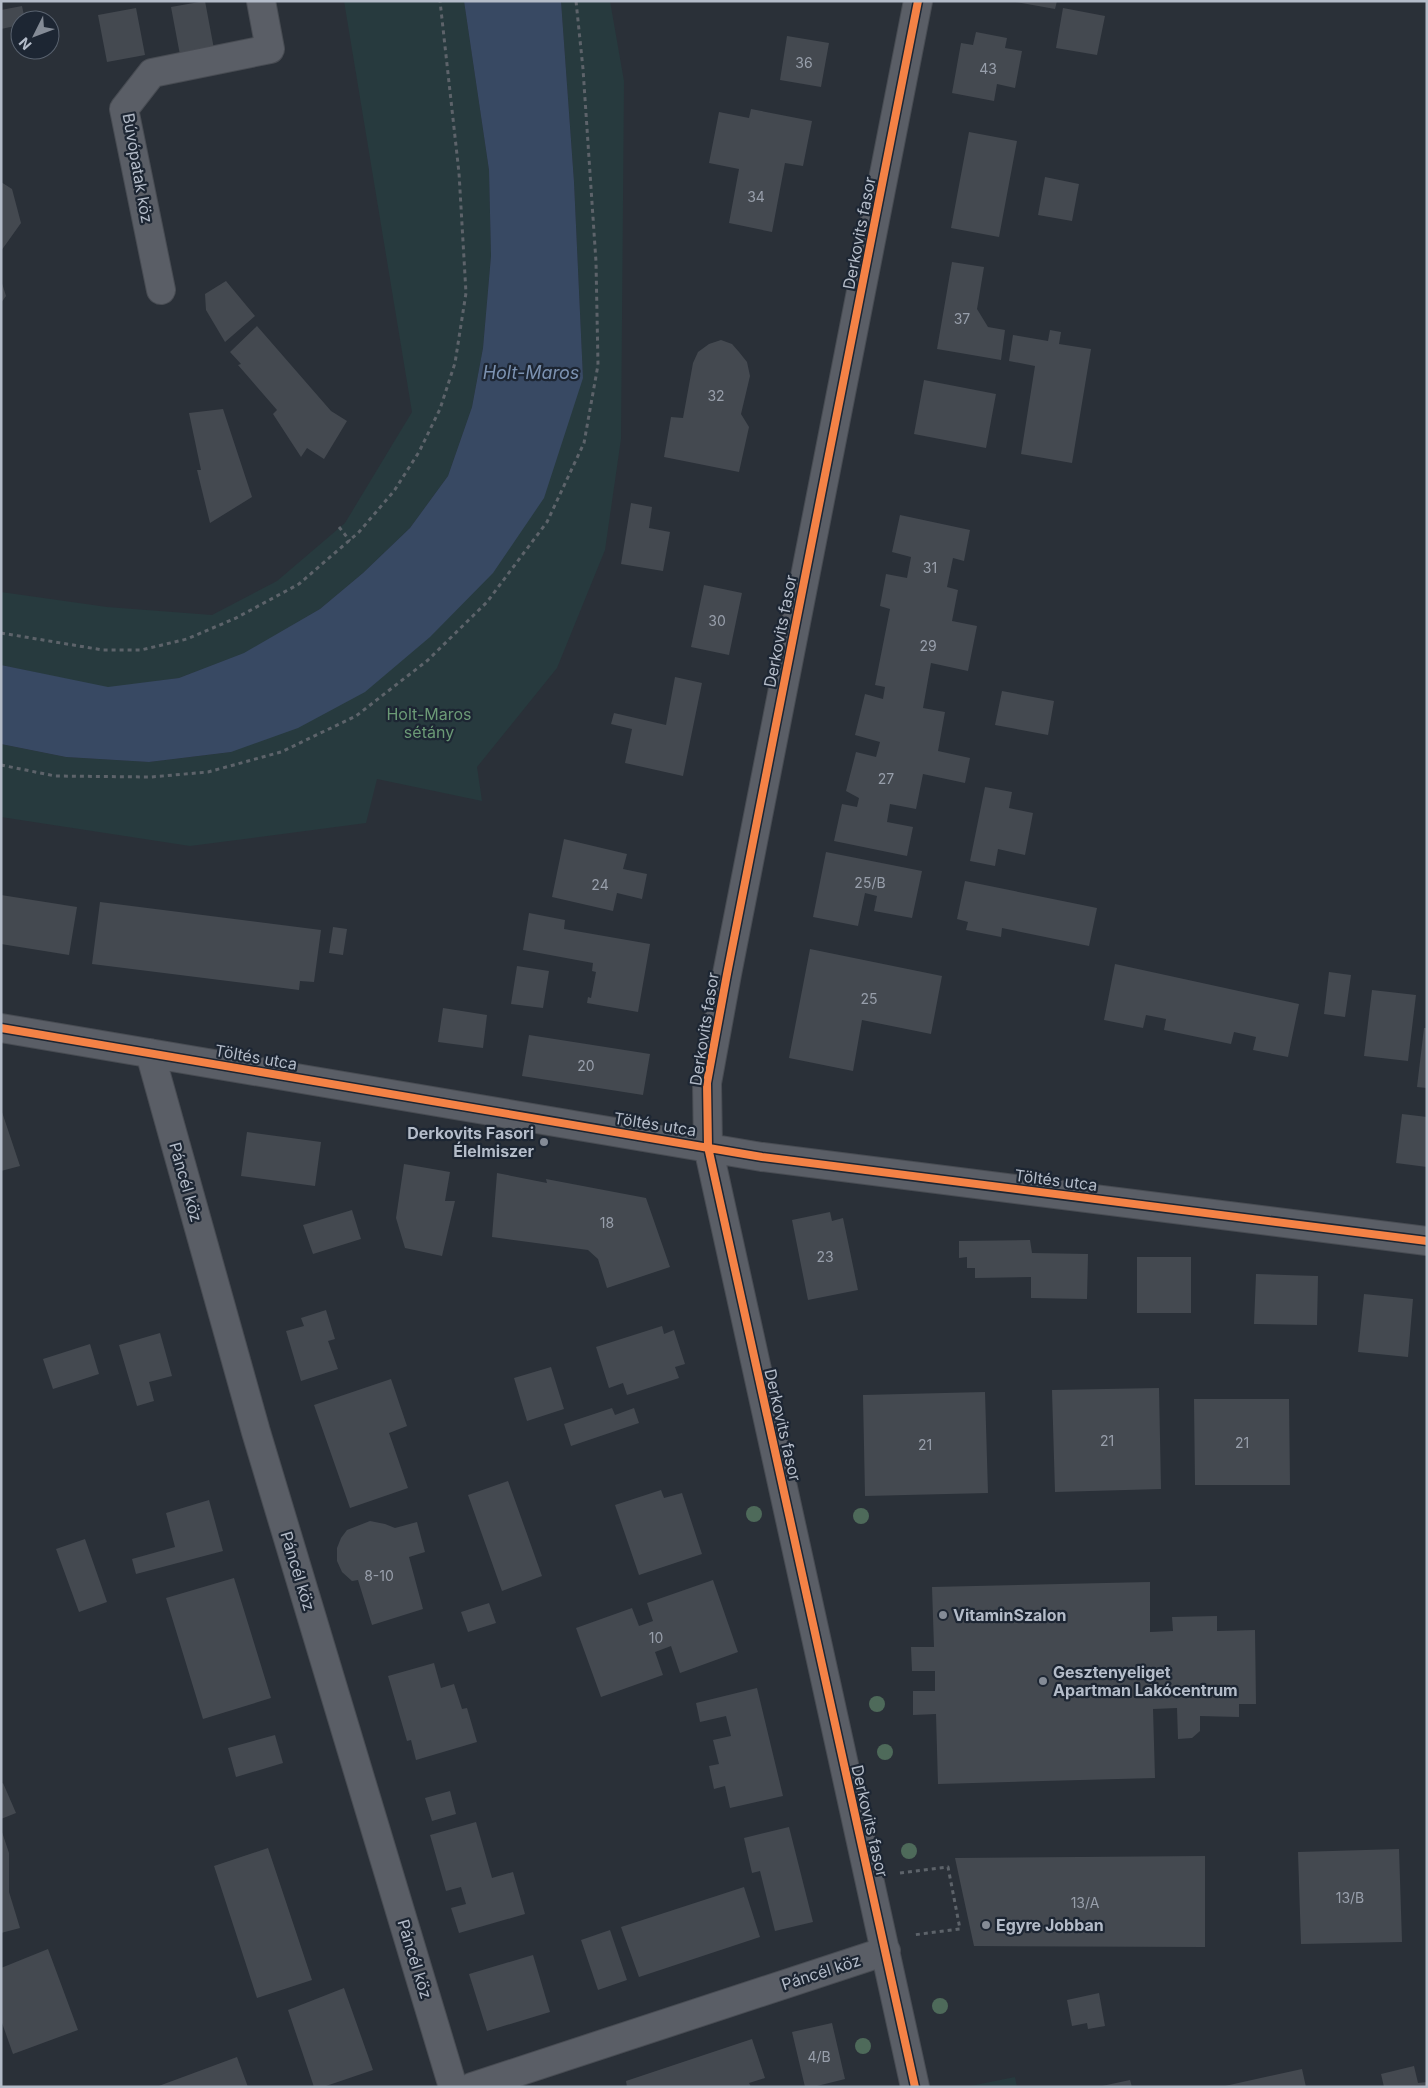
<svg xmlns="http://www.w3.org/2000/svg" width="1428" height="2088" font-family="Inter,sans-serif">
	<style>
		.green { fill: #273a3e }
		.water { fill: #384963 }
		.building { fill: #444950 }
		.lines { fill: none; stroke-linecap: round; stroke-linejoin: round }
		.minor-casing { stroke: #484c53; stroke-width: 30 }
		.path { stroke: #5d636a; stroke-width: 3; stroke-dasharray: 4 4; stroke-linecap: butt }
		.minor { stroke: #5a5e66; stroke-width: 28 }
		.cycleway-casing { stroke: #1d2633; stroke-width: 11 }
		.cycleway { stroke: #f48246; stroke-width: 8 }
		.tree { fill: #4e6a5a }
		.poi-dot { fill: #848b96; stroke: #1d2633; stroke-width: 2 }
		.labels { text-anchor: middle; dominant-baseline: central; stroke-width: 4.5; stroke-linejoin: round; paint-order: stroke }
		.number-label { font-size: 14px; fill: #989fab }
		.street-label { font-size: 16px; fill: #b4bcc9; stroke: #1d2633 }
		.park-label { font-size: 16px; fill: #6b9a76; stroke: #1d2633 }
		.poi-label { font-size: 16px; font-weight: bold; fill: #b4bcc9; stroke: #1d2633; text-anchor: start }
		.water-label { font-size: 18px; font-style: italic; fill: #7c92b1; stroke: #1d2633 }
	</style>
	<rect width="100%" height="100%" fill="#2a3038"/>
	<path class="green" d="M344,1H464L489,170L491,256L483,348L472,407L448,476L410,528L363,573L320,609L245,653L179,678L108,688L1,665V592L107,607L212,615L277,581L345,523L412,412Z
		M561,1H610L624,81L621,439L605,550L557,668L477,767L482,801L377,779L366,823L190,846L1,817V744L66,757L149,762L231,752L583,378L574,182Z
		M1015,2077L1017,2087H965Z"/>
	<path class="water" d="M464,1H561L574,182L583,378L544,498L493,573L430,637L365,692L298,728L231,752L149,762L66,757L1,744V665L108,687L179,678L244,653L320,609L363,573L410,528L448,476L472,407L483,348L491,256L489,170Z"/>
	<path class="building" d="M205,1L214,49L180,55L171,7Z
		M1010,1H1057L1055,9Z
		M22,6L25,20H20V25L1,29V10Z
		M136,8L145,55L107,62L98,15Z
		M1063,8L1105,16L1097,55L1056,48Z
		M976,32L1007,38L1005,48L1022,51L1015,88L997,84L994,101L952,93L961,43L973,45Z
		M787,36L829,43L821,87L780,80Z
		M751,109L812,121L803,166L785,163L772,232L729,223L739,169L709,163L719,112L749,118Z
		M969,132L1017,141L999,237L951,228Z
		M1045,177L1079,184L1072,221L1038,215Z
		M1,182L12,189L21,223L1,251Z
		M952,262L984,267L977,309L988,327L1005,330L1001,360L937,349Z
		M1,280L6,296L1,303Z
		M226,281L255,316L225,342L206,310L205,294Z
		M257,326L331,411L347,421L324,459L307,448L301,457L273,414L277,410L238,365L241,364L230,352Z
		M1050,330L1061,332L1059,344L1091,349L1072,463L1021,454L1035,366L1009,361L1013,335L1048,341Z
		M721,340L732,344L739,352L747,362L750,376L741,414L749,427L739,472L664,457L671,417L683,418L693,363L698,352L709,344Z
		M924,380L996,394L986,448L914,434Z
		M223,409L252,497L210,523L197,470H201L189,413Z
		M631,503L652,507L649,528L670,532L663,571L621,564Z
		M900,515L970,530L964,561L953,558L947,587L958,590L952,621L977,626L968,671L931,663L923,708L945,712L938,751L970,758L965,783L923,774L916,809L890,804L887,822L913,827L907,856L834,841L842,804L857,807L859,798L846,791L856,752L876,757L880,742L855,735L865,694L883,699L885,687L875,685L890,609L880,606L886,574L907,578L911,557L892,552Z
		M704,585L742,593L729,655L691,647Z
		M675,677L702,683L683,776L625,763L632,729L611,724L614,713L666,725Z
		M1002,691L1054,701L1048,735L995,725Z
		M985,787L1012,792L1009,808L1033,813L1025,855L998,849L995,866L970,861Z
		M564,839L627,854L623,869L647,874L642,899L617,893L613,911L552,897Z
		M826,852L922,871L912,918L874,911L877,896L865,893L858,926L813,917Z
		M965,881L1097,908L1089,946L1002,928L1001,937L966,930L968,922L957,919Z
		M1,895L77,907L69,955L1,944Z
		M100,902L321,930L314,982L300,981L299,990L92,964Z
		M529,913L565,920L564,929L650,944L638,1012L587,1003L588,997L591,998L596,972L592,971L593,963L523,950Z
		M333,927L347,929L343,955L329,953Z
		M810,949L942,976L931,1034L862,1020L853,1071L789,1058Z
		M1115,964L1299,1004L1288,1057L1253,1050L1256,1037L1234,1032L1231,1044L1164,1030L1166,1019L1146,1015L1143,1028L1104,1020Z
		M517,966L549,971L543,1008L511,1004Z
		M1329,972L1351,975L1345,1017L1324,1014Z
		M1372,990L1416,995L1408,1061L1364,1056Z
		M443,1008L487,1015L483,1048L438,1042Z
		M1424,1028H1427V1088L1417,1087Z
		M529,1035L650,1054L643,1095L522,1076Z
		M1,1109L20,1166L1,1171Z
		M1402,1114L1427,1117V1167L1396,1163Z
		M247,1132L321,1142L315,1186L241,1176Z
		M404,1164L450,1172L445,1201H455L442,1256L405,1248L396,1218Z
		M497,1173L547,1183L546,1179L646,1198L670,1267L607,1288L598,1259L588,1250L492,1237Z
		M352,1210L361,1239L313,1254L303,1225Z
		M830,1212L832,1221L843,1218L858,1290L808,1300L792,1220Z
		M1030,1240L1032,1253L1088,1254L1087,1299L1031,1298V1277L975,1278V1268H967V1257L959,1258V1241Z
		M1137,1257H1191V1313H1137Z
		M1256,1274L1318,1276L1317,1325L1254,1324Z
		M1364,1294L1413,1299L1408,1357L1358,1352Z
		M326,1310L335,1339L328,1341L338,1369L301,1381L286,1331L304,1326L301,1318Z
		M662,1326L664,1334L674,1330L685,1364L675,1367L679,1378L627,1395L623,1383L609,1388L596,1347Z
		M160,1333L172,1376L149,1382L154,1401L137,1406L119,1345Z
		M90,1344L99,1374L53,1389L43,1359Z
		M551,1367L564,1409L527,1421L514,1378Z
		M391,1379L407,1426L389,1433L408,1488L350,1508L314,1405Z
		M1159,1388L1161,1489L1055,1492L1052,1390Z
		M985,1392L988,1493L865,1496L863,1395Z
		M1194,1399H1289L1290,1485H1195Z
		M612,1408L615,1415L634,1408L639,1423L571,1446L564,1424Z
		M508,1481L542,1576L502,1591L468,1495Z
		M661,1490L664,1498L682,1493L702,1554L639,1575L615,1505Z
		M209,1500L223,1551L136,1574L132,1559L175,1547L166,1513Z
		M370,1521L385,1524L395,1528L417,1522L425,1552L409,1557L423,1609L372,1625L358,1580L352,1581L342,1572L337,1561V1548L341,1538L347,1530Z
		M85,1539L107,1602L79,1612L56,1549Z
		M234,1578L271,1698L203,1719L166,1598Z
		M713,1580L738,1652L680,1673L671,1646L655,1652L663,1675L601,1697L576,1628L632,1608L639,1626L653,1621L647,1603Z
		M1150,1582V1632L1173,1631L1172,1617L1217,1616V1631L1255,1630L1256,1704H1239V1717L1200,1716V1731L1192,1738L1178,1739L1177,1708L1153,1709L1155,1778L938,1784L936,1714L913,1715V1691H935V1671H912L911,1647H934L932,1587Z
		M489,1603L496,1623L468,1632L461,1612Z
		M434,1663L441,1688L454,1684L462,1709L467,1708L477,1742L416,1760L411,1740L407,1741L388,1676Z
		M757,1688L783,1796L730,1808L725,1786L714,1789L709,1766L719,1764L713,1740L731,1736L726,1716L700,1722L696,1703Z
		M275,1735L283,1763L236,1777L228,1748Z
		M3,1783L16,1813L1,1819V1784Z
		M450,1791L456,1814L432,1821L425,1798Z
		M476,1822L492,1878L513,1872L525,1914L459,1933L451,1908L466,1904L461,1887L446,1891L430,1835Z
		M789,1827L813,1922L775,1931L760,1871L752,1873L744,1838Z
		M1,1829L9,1853V1892L20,1928L1,1933Z
		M268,1848L312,1980L257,1998L214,1866Z
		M1399,1849L1402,1942L1301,1944L1298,1852Z
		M1205,1856V1947L974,1946L955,1858Z
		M744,1887L760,1937L639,1977L621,1927Z
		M610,1930L627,1980L598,1990L581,1940Z
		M48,1949L78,2030L13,2054L1,2020V1968Z
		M533,1955L550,2012L487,2031L469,1974Z
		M344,1988L373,2070L323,2087H314L288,2010Z
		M1099,1993L1105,2026L1088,2029L1087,2023L1072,2026L1067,2000Z
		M832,2023L845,2079L813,2087H805L792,2032Z
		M752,2039L765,2078L749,2083L751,2087H627L626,2081Z
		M237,2057L248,2087H156Z
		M1414,2066L1418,2083L1427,2082V2087H1384L1381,2074Z
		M1302,2069L1306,2087H1225V2086Z
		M1130,2080L1132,2087H1102V2086Z"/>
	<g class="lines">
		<defs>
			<path id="minor" d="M161,290L124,109L152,73L270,49L261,1
				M1,1028L762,1157L1427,1241
				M150,1053L256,1432L453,2087
				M472,2087L886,1951
				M915,2087L708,1147L707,1083L727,974L918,1"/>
		</defs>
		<use href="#minor" class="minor-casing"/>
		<path class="path" d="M339,527L350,541
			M1,633L103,650H141L187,639L236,618L299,584L359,532L394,491L419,452L440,409L455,363L466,293L459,173L440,1
			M1,765L55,776L151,777L208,772L281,752L356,716L428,660L487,602L547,522L584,443L598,365L596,262L583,69L576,1
			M900,1873L948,1867L960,1929L913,1935"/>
		<use href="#minor" class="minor"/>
		<defs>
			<path id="cycleway" d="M1,1028L762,1157L1427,1241
				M915,2087L708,1147L707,1083L727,974L918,1"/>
		</defs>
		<use href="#cycleway" class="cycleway-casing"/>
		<use href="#cycleway" class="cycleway"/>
	</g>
	<g class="tree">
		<circle cx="754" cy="1514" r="8"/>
		<circle cx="861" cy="1516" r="8"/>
		<circle cx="877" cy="1704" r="8"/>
		<circle cx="885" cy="1752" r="8"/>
		<circle cx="909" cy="1851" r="8"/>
		<circle cx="940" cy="2006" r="8"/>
		<circle cx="863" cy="2046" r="8"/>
	</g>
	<g class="poi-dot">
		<circle cx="544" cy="1142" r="5"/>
		<circle cx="943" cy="1615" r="5"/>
		<circle cx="1043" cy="1681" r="5"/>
		<circle cx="986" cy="1925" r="5"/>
	</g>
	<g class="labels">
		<g class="number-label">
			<text x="804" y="62">36</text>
			<text x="988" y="68">43</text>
			<text x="756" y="196">34</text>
			<text x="962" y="318">37</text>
			<text x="716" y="395">32</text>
			<text x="930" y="567">31</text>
			<text x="717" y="620">30</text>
			<text x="928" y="645">29</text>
			<text x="886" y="778">27</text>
			<text x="870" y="882">25/B</text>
			<text x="600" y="884">24</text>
			<text x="869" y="998">25</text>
			<text x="586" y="1065">20</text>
			<text x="607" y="1222">18</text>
			<text x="825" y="1256">23</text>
			<text x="1107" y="1440">21</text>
			<text x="1242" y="1442">21</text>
			<text x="925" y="1444">21</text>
			<text x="379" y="1575">8-10</text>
			<text x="656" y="1637">10</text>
			<text x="1350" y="1897">13/B</text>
			<text x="1085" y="1902">13/A</text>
			<text x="819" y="2056">4/B</text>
		</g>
		<g class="street-label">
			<text transform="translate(138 168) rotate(80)">Búvópatak köz</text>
			<text transform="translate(859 233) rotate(-79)">Derkovits fasor</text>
			<text transform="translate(780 631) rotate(-79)">Derkovits fasor</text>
			<text transform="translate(704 1029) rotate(-81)">Derkovits fasor</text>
			<text transform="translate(256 1057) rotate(10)">Töltés utca</text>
			<text transform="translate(655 1124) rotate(9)">Töltés utca</text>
			<text transform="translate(1056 1180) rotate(7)">Töltés utca</text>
			<text transform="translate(186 1182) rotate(74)">Páncél köz</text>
			<text transform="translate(783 1425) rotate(77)">Derkovits fasor</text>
			<text transform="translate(298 1571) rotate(73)">Páncél köz</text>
			<text transform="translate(870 1821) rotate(77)">Derkovits fasor</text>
			<text transform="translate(415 1959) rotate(73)">Páncél köz</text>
			<text transform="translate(821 1972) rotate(-18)">Páncél köz</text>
		</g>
		<g class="park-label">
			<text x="429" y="714">Holt-Maros<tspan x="429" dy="18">sétány</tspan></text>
		</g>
		<g class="poi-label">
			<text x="534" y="1133" text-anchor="end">Derkovits Fasori<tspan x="534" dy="18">Élelmiszer</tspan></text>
			<text x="953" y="1615">VitaminSzalon</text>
			<text x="1053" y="1672">Gesztenyeliget<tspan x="1053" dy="18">Apartman Lakócentrum</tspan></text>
			<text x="996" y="1925">Egyre Jobban</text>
		</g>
		<g class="water-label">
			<text x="531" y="372">Holt-Maros</text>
		</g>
	</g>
	<rect width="1428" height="2088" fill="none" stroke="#b4bcc9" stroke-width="5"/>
	<g transform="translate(35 35) rotate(228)"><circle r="24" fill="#1d2633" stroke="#59626f"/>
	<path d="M0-4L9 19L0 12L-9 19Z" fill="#848b96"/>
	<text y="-8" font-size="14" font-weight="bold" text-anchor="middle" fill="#b4bcc9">N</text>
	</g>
</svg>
